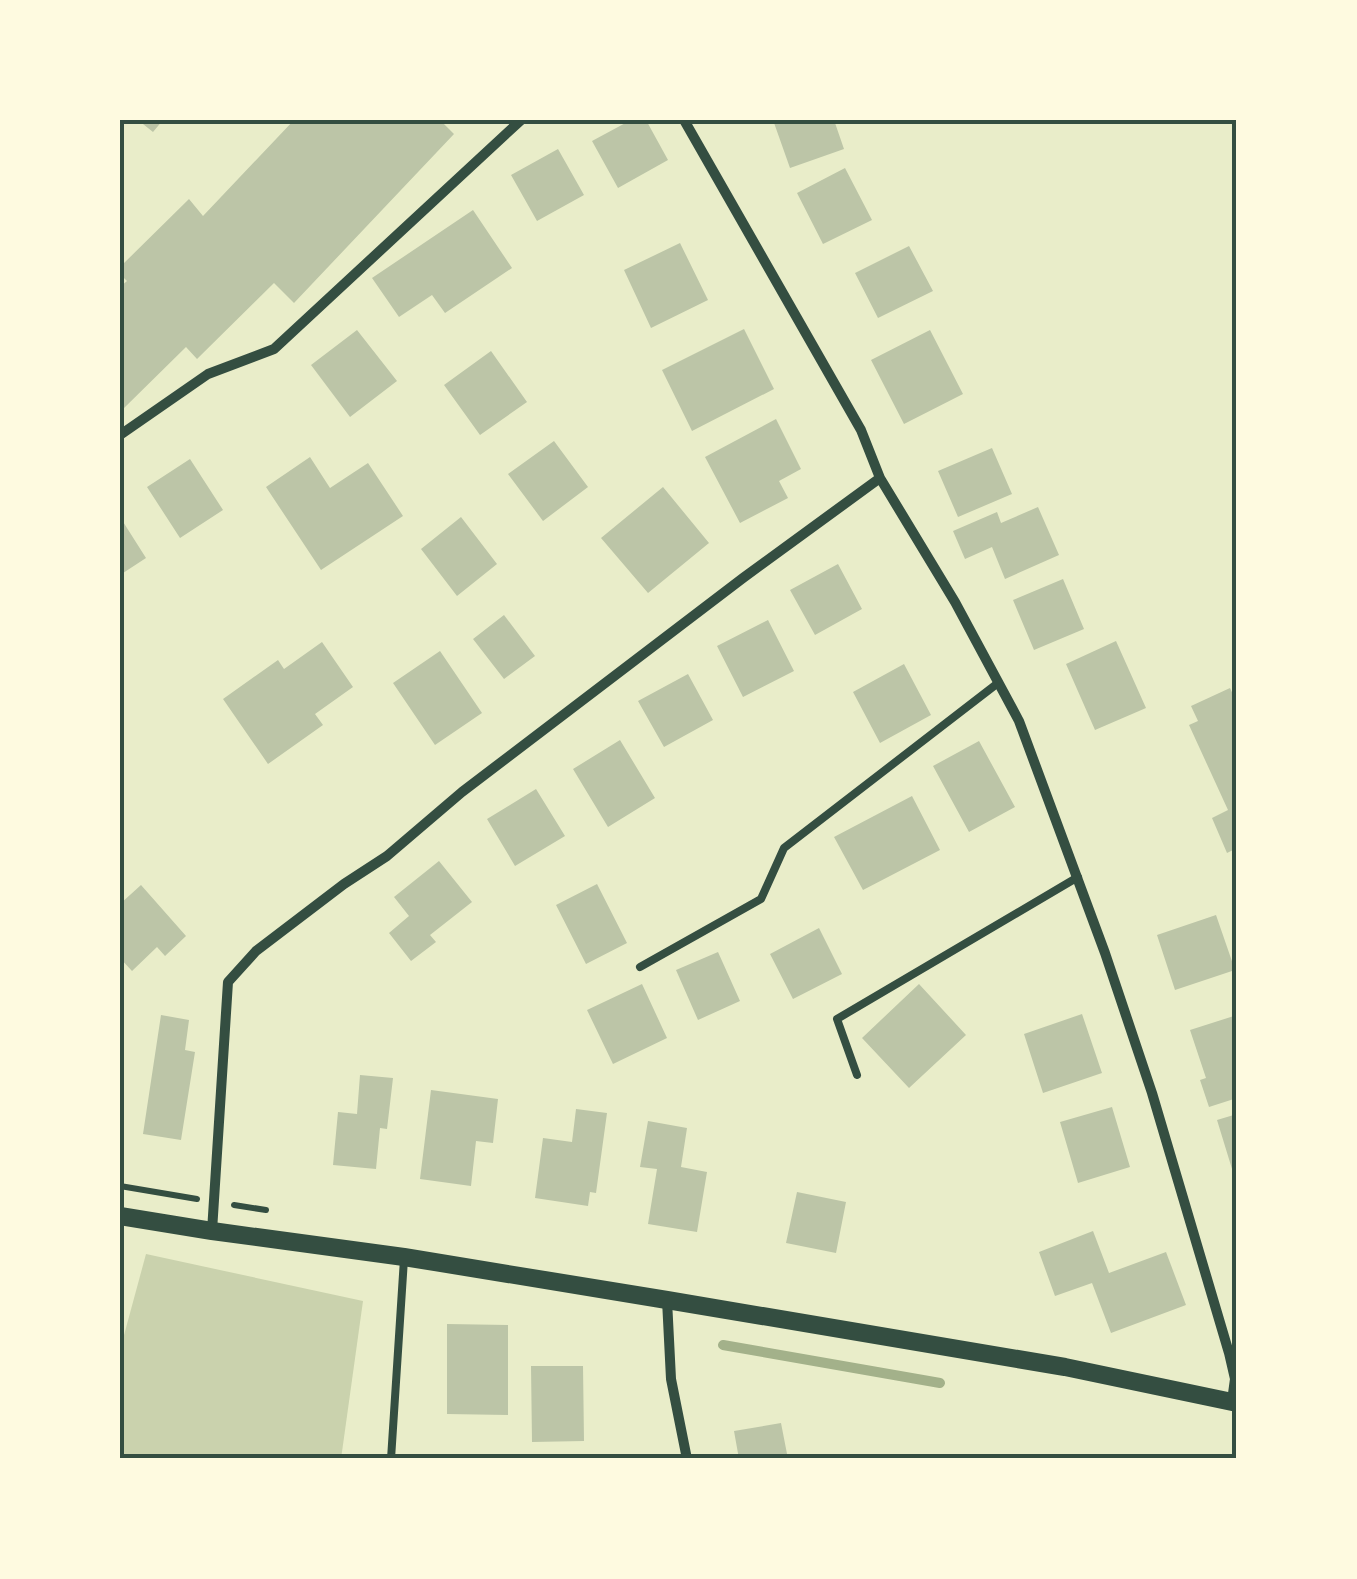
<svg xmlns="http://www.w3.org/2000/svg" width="1357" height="1579" font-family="Helvetica,sans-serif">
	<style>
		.green { fill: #cad2ad }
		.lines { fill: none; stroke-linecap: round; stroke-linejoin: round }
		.stream { stroke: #a3b18a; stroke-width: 10 }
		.building { fill: #bcc5a7 }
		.path { stroke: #344e41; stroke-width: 6 }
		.service { stroke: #344e41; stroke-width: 8 }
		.minor { stroke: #344e41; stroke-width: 10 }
		.tertiary { stroke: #344e41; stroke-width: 18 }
		.neatline { fill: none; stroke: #344e41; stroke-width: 4 }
	</style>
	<rect width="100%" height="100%" fill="#e9edc9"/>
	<path class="green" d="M146,1254L363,1301L341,1459H120V1350Z"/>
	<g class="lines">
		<path class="stream" d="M723,1345L940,1383"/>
	</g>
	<path class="building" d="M138,120H163L153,132Z
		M294,120H440L454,134L294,303L274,283L197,359L186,347L120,412V287L127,281L120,274V267L189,199L203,216Z
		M631,120H646L668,160L618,188L592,141Z
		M773,120H834L844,149L790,168Z
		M558,149L584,195L537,221L511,175Z
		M845,168L872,220L823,244L797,193Z
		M473,210L512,268L445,313L432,295L399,317L372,278Z
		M680,243L708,300L651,328L624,270Z
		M909,246L933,291L878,318L855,273Z
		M744,329L774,389L692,431L662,370Z
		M357,330L397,381L350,417L311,365Z
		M930,330L963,394L904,424L871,360Z
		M491,351L527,402L480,435L444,385Z
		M776,419L801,469L779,481L788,498L740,523L705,457Z
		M554,441L588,487L543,521L508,474Z
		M992,448L1012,494L958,517L938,471Z
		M310,457L330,488L368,463L403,516L321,570L266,487Z
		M190,459L223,510L180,538L147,487Z
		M663,487L709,543L648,593L601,538Z
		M1038,507L1059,555L1005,579L992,547L965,559L953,531L997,512L1001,523Z
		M120,517L146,558L120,575Z
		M461,517L497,564L457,596L421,549Z
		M838,564L862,609L815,635L790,590Z
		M1063,579L1084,629L1034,650L1013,600Z
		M504,615L535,656L504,679L473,639Z
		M768,620L794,671L743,697L717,646Z
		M1116,641L1146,708L1095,730L1066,664Z
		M322,642L353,687L315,714L323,725L268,764L223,699L278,660L284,669Z
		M440,651L482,713L435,745L393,683Z
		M904,664L931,715L880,743L853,692Z
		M688,674L713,720L664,747L638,701Z
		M1230,688L1237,703V848L1227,853L1212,818L1228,810L1189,725L1198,721L1191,706Z
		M620,740L655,798L608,827L573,769Z
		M979,741L1015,807L969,832L933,766Z
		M536,789L565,836L515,866L487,819Z
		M912,796L940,850L863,890L834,837Z
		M439,861L472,902L430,935L436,942L411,961L389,933L409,916L394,897Z
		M597,884L627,943L586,964L556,905Z
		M141,885L186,936L165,956L157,947L132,971L120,958V904Z
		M1216,915L1235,970L1175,990L1157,935Z
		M819,928L842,974L793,999L770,954Z
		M718,952L740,1001L698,1020L676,970Z
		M642,984L667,1038L613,1064L587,1010Z
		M919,984L966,1035L909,1088L862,1038Z
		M1082,1014L1102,1073L1043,1093L1024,1034Z
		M161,1015L189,1020L185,1050L195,1052L181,1140L143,1134Z
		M1237,1015V1098L1209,1107L1200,1080L1206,1078L1190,1030Z
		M360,1075L393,1078L387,1129L380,1128L376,1169L333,1165L338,1112L357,1114Z
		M431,1090L498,1099L493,1143L476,1141L471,1186L420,1179Z
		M1112,1107L1130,1167L1078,1183L1060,1122Z
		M576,1109L607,1113L596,1193L590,1192L588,1206L535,1198L543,1138L572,1142Z
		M1237,1114V1182H1236L1217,1120Z
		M648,1121L687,1128L681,1167L707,1172L697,1232L648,1224L657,1169L640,1167Z
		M797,1192L846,1202L836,1253L786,1243Z
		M1093,1231L1109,1273L1166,1252L1186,1305L1111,1333L1092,1283L1055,1296L1039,1252Z
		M447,1324L508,1325V1415L447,1414Z
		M531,1366H583L584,1441L532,1442Z
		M781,1423L788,1459H739L734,1431Z
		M462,1454V1459H411V1455Z"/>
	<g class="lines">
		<path class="path" d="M120,1186L197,1199
			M234,1205L266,1210"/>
		<path class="service" d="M640,967L761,899L784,848L998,683
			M857,1075L837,1019L1078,877
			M391,1459L404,1259"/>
		<path class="minor" d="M684,120L861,430L880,478L955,602L1019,721L1105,953L1152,1093L1229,1353L1235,1379L1232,1401
			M120,435L208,374L274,349L521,120
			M212,1231L228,982L256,951L344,884L387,856L462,792L743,578L880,478
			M667,1300L671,1379L687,1459"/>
		<path class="tertiary" d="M120,1216L212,1231L404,1257L667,1300L1065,1367L1237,1403"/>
	</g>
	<rect width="1357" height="1579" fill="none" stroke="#fefae0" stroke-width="245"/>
	<rect x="122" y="122" width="1112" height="1334" class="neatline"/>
</svg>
